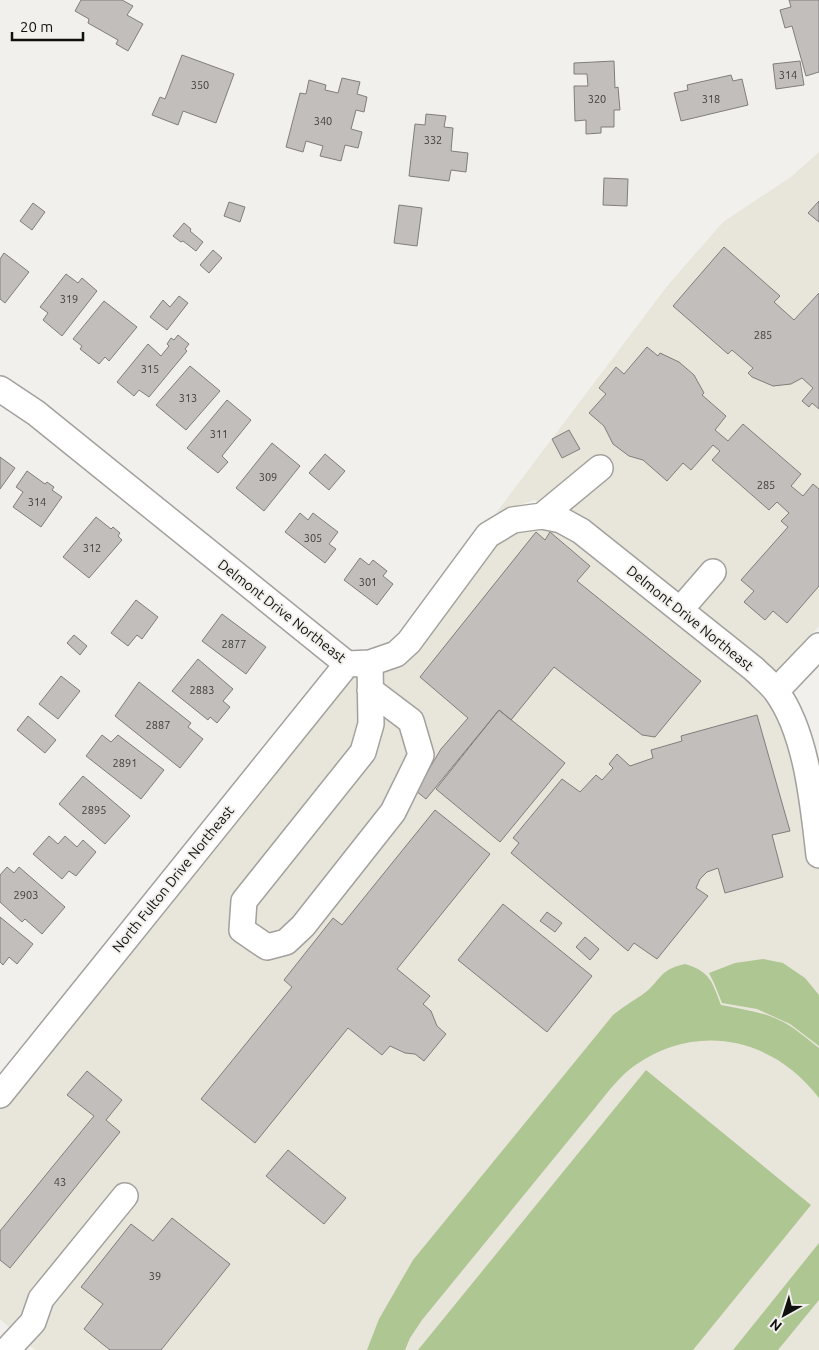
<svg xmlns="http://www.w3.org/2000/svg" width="819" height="1350" font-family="Ubuntu,sans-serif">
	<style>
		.built { fill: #e8e5da }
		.green { fill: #aec692 }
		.building { fill: #c2bebc; stroke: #817d7c }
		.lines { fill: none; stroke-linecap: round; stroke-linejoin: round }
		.minor-casing { stroke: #a2a19d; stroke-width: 28 }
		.minor { stroke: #fff; stroke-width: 25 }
		.labels { text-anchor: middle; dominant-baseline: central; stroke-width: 4; stroke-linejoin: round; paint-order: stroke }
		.number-label { font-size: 11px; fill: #3c3c3a }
		.street-label { font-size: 14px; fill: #10100e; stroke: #f1f0ec }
	</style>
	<rect width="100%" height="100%" fill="#f1f0ec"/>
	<path class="built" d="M819,152V626L775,677L573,514L534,500L496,513L668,285L723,222L791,177Z
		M542,516L754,669L795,726L819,855V1350H35L0,1319V1095L347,664L396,654L488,535Z"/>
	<path class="green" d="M763,959L783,963L805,978L819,995V1046L790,1024L757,1009L722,1003L714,983L709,973L735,963Z
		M685,964C711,972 712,982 721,1005C740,1009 759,1011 777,1019C793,1026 806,1038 819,1048V1098C774,1038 697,1021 634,1066C619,1077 607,1093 595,1108L422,1320L410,1338L405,1350H367L379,1319L413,1260L613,1015C623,1007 631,1002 642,995C661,982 657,970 685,964Z
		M646,1070L811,1205L693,1350H418Z
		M819,1243V1300L778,1350H733Z"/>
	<path class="building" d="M81,0H122L133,6L127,15L143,24L128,51L116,44L118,40L88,23L89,19L75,11Z
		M789,0H819V72L806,76L792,26L785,28L780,10L791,7Z
		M182,55L234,74L216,123L183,111L178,125L152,115L160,97L165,99Z
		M614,61L615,88L618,87L620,110H614V127H601V133L586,134V120L575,121L574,86H588L587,74H574V63Z
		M800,61L804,85L776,89L773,64Z
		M731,75L733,81L742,79L748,105L681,121L674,93L688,90L687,85Z
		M342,78L360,82L357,94L367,97L364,112L356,110L351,129L362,132L358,148L345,145L341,161L320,156L323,146L306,141L303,152L286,147L300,93L306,94L309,80L326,85L325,90L338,93Z
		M426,114L446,116L444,127L453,128L451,151L468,153L466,172L451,170L449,181L409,176L415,124L425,125Z
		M604,178L628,179L627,206L603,205Z
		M819,201V222L808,213Z
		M229,202L245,207L240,222L224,216Z
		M33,203L45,212L32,230L20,221Z
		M399,205L422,208L417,246L394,243Z
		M184,223L191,229L190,231L203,242L196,251L183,241L181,242L173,236Z
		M724,247L780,296L774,302L794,320L819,293V409L812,403L809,407L802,401L813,388L802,378L791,384L773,386L752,377L748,373L753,368L732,350L728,354L673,306Z
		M213,250L222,258L209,273L200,265Z
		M4,253L29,272L5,303L0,299V259Z
		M66,274L78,283L82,278L97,291L62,336L43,320L48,313L40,307Z
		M179,296L188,303L167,330L150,317L163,300L170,307Z
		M104,301L137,327L109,361L105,357L99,364L80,349L82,346L73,339Z
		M178,335L189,344L185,349L187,351L149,397L139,390L134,396L117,382L148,344L161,356L169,346L167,344L171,338L174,340Z
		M647,347L658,356L660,353L679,362L694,375L704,393L702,395L726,416L715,430L728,441L743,424L801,474L791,486L803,496L813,484L819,489V586L787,623L773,611L765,620L744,602L754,591L741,580L788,527L781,521L789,513L777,502L769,510L712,460L720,451L713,445L691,470L683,463L667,481L643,460L629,456L613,444L604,426L589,413L606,394L599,388L616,367L624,374Z
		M190,366L220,391L186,430L156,405Z
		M227,400L251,420L222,456L228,462L218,473L187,448Z
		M569,430L580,449L562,458L552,439Z
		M272,443L300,466L264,511L236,488Z
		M325,454L345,471L329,490L309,473Z
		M0,457L15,468L0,489Z
		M27,471L45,484L47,482L54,487L52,490L62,497L41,527L13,507L23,492L16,487Z
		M300,513L308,520L313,513L338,532L329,544L336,549L325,563L285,532Z
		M96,517L111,529L113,527L120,533L118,536L122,540L89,578L63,557Z
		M536,532L545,540L550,532L590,566L577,581L701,681L655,737L642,735L554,667L511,720L499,710L426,799L416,791L441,749L468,718L420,677Z
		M360,558L369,565L373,560L387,571L383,576L393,584L377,605L344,580Z
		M136,600L158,617L142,639L137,635L128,646L111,633Z
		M222,614L266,647L246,674L202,641Z
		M74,635L87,646L80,655L67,643Z
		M198,659L233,689L223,701L230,707L217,723L210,717L208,720L172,691Z
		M61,676L80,691L58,719L39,704Z
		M139,682L191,723L188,727L203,739L180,768L115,716Z
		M499,710L565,763L500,842L436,789Z
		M757,715L790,831L772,835L783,877L725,893L718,868L707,872L700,879L696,888L708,896L657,959L634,943L628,951L511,853L519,843L513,838L562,779L580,792L596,775L602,780L613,768L609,764L617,754L630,766L653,758L651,750L682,741L681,736Z
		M28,716L56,740L45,753L17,730Z
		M102,735L111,742L118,735L164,770L141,799L86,756Z
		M83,776L130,816L105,844L59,804Z
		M435,810L490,854L397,969L430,996L423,1004L431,1011L437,1026L446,1034L424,1061L415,1054L405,1053L390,1046L382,1055L348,1028L255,1143L201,1099L292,987L284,980L333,918L342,925Z
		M49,836L58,844L65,836L77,847L83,840L96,852L76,876L69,871L62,879L33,854Z
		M7,867L14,873L19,867L65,907L42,934L25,919L22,922L0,902V875Z
		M503,904L592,976L547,1032L458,960Z
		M547,912L562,923L555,932L540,921Z
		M0,917L33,944L17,964L9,957L3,965L0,962Z
		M585,937L599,949L590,960L576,947Z
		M87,1071L122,1100L106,1120L120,1132L10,1268L0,1260V1231L94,1116L67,1095Z
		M288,1150L346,1198L324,1224L266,1176Z
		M172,1218L230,1264L161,1350H110L84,1329L103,1304L81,1287L131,1224L153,1241Z"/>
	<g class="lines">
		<defs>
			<path id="minor" d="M0,389L36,413L347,664L370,663L396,654L409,642L488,535L513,520L542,516L561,520L581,531L754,669C761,676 770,683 776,691C807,733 813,804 819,855
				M542,516L600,468
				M680,610L713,572
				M370,663L371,724L363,752L244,901L242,930L267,947L286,942L303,926L393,812L421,755L411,721L370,690
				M776,691L819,646
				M0,1095L347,664
				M7,1350L33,1322L41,1299L125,1196"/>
		</defs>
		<use href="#minor" class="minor-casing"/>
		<use href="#minor" class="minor"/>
	</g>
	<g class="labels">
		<g class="number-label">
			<text x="788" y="75">314</text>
			<text x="200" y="85">350</text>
			<text x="597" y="99">320</text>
			<text x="711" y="99">318</text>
			<text x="323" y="121">340</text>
			<text x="433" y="140">332</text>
			<text x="69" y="299">319</text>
			<text x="763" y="335">285</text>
			<text x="150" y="369">315</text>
			<text x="188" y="398">313</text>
			<text x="219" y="434">311</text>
			<text x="268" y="477">309</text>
			<text x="766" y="485">285</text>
			<text x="37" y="502">314</text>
			<text x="313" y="538">305</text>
			<text x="92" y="548">312</text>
			<text x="368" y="582">301</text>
			<text x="234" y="644">2877</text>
			<text x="202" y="690">2883</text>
			<text x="158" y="725">2887</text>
			<text x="125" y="763">2891</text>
			<text x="94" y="810">2895</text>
			<text x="26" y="895">2903</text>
			<text x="60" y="1182">43</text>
			<text x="155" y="1276">39</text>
		</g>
		<g class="street-label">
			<text transform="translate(282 611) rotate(38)">Delmont Drive Northeast</text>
			<text transform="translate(690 618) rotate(39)">Delmont Drive Northeast</text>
			<text transform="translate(173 879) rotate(-51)">North Fulton Drive Northeast</text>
		</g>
	</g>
	<g transform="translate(784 1315) rotate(219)" stroke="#f1f0ec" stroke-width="4" paint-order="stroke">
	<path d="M0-4L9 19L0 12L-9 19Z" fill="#10100e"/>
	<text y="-8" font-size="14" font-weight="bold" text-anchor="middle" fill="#10100e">N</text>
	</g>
	<path d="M12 32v8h71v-8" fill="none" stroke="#10100e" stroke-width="2.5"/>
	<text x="20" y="32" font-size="15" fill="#10100e" stroke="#f1f0ec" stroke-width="4" paint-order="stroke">20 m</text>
</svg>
